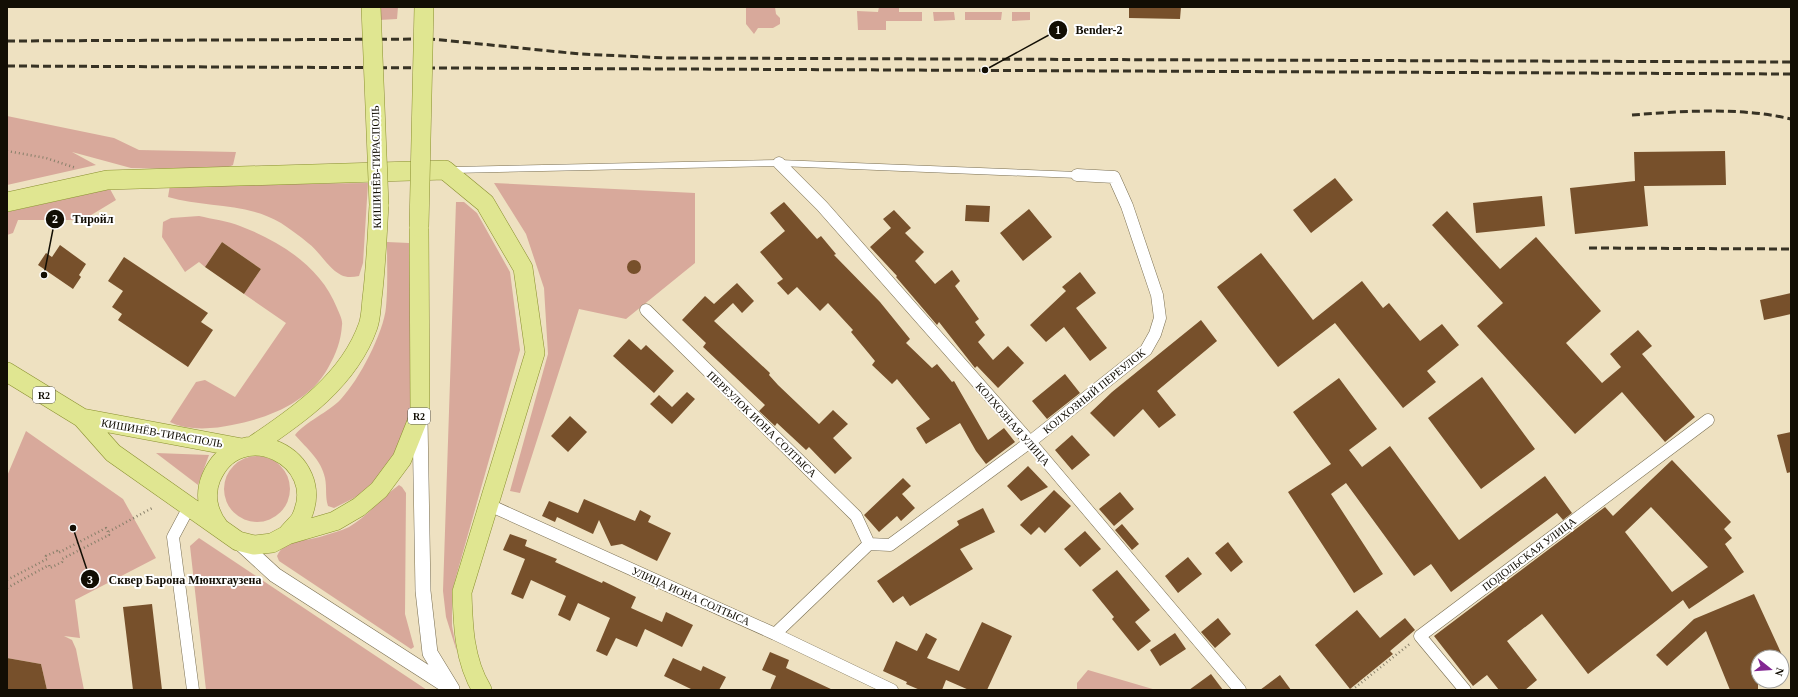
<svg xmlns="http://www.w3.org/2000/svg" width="1798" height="697" font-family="'Times New Roman',serif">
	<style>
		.green { fill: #d8a99b }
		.building { fill: #77502b; fill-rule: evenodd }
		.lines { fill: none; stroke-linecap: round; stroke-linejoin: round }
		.service-casing { stroke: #796e51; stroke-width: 7 }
		.minor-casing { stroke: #796e51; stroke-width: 13 }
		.tertiary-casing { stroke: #796e51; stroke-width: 16 }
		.primary-casing { stroke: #8a9030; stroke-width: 20 }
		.path { stroke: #877f69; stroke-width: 2.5; stroke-dasharray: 1 3; stroke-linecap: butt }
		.service { stroke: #fff; stroke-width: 6 }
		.minor { stroke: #fff; stroke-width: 12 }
		.tertiary { stroke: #fff; stroke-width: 15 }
		.primary { stroke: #e0e691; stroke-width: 19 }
		.rail { stroke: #373224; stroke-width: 3; stroke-dasharray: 8 4; stroke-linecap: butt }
		.primary-bridge-casing { stroke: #8a9030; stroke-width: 20; stroke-linecap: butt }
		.primary-bridge { stroke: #e0e691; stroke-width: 19 }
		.labels { text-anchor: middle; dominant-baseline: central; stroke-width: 4; stroke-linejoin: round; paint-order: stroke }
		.shield { fill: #fff; stroke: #59564f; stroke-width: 1 }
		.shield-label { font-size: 10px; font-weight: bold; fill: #120e04 }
		.street-label { font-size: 11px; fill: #120e04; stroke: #fff }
		.leader { fill: none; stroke: #120e04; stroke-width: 1.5 }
		.callout-dot { fill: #120e04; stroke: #fff; stroke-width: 1.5 }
		.mark-label { font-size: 12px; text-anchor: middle; font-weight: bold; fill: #fff }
		.callout-label { font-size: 12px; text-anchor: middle; font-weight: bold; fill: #120e04; stroke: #fff; stroke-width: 4; stroke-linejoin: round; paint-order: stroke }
	</style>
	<rect width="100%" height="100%" fill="#eee1c1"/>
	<path class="green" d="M380,7H398L397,19L379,20Z
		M746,7H775L776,14L780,18V24L773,28H758L754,34L746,24Z
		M879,7H899V12H922V21H886V30H858L857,11L878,12Z
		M933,12H954L955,20L934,21Z
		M965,12H1002L1001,20H965Z
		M1012,12H1030V20L1012,21Z
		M7,116L114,138L139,150L236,152L233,165L222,170L131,168L72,152L96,165L7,185Z
		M368,183L363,263L359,276C353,277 347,278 341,275C328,268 320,252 308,243C300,236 290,229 281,223C246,202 205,208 168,197L170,185Z
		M494,183L695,193V263L626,319L579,309L520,493L510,491L548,354L544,288L526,234Z
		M110,189L116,200L83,220H18L13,233L7,235V212Z
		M456,202H464L477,213L510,272L520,350L452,591V626L457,652L446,617L443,591Z
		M199,216C212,219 228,221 240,226C280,241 321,267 337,308C339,313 343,320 342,325C341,341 336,354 328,368C309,402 269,418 232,425C214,429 187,431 170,422L196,382L205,380L235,397L286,323L244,294L261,269L222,242L205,267L199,262L185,272L162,237L163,222L171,218Z
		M387,242L409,243L413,410L397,456L362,494L334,508L328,506C325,497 327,488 325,478C321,459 307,449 295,435C305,422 329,412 341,399C359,380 384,332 386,307C388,286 387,263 387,242Z
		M26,431L123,499L156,558L75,600L80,638L64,636L72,640L76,649L84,690H47L41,664L7,658V476Z
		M156,453L209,455L198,485Z
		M224 489a33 33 0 1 1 66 0a33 33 0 1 1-66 0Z
		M399,485L402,487L406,493L405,614L414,647L411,649L279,561L277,556C285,538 306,542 323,536C331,533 341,531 349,527C368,516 381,498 399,485Z
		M199,538L427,690H206L190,546Z
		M1088,670L1156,690H1077V683Z"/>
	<path class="building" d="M1129,7H1181L1180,19L1129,18Z
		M1725,151L1726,185L1644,186L1648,226L1575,234L1570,188L1635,181L1634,152Z
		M1335,178L1353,200L1311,233L1293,210Z
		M1542,196L1545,226L1476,233L1473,203Z
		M784,202L817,239L821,236L836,254L834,255L880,302L910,339L906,343L932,368L937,364L952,382L954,381L988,440L1004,428L1015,442L986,464L976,451L960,423L926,444L916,428L930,419L897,379L892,384L872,365L875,361L851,332L853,330L828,303L820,311L797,287L788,295L777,283L783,279L760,252L785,231L770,213Z
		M966,205L990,206L989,222L965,221Z
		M1029,209L1052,237L1023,261L1000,233Z
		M894,210L911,228L905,233L924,252L915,261L935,284L952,270L960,281L955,286L979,319L975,322L985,335L978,342L993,360L1008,346L1024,363L998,388L977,366L975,368L939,322L937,325L896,277L897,276L870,247L891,228L883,219Z
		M1447,211L1500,269L1536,237L1601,311L1566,343L1602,383L1621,367L1610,354L1638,330L1652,346L1642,354L1695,417L1665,442L1622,392L1575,434L1477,326L1503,303L1432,225Z
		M222,242L261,269L244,294L205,267Z
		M60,245L86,264L79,275L81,277L73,289L38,265L46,253L52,257Z
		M1261,253L1313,320L1362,281L1383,308L1389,303L1420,341L1442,324L1459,345L1427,371L1436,382L1403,408L1335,323L1278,367L1217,287Z
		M124,257L208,313L201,322L213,330L188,367L118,320L122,314L112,307L123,291L108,281Z
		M627 267a7 7 0 1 1 14 0a7 7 0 1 1-14 0Z
		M1080,272L1096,293L1076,308L1107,348L1090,361L1064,327L1046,342L1030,325L1066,291L1062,287Z
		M737,283L754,301L742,313L733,303L714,321L770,373L769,375L778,385L819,424L833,410L848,424L833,438L852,458L835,474L809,447L806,450L777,423L775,426L759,411L765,405L703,347L706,343L682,320L705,296L714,304Z
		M1791,293V314L1764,320L1760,300Z
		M1201,320L1217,341L1157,391L1176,415L1159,428L1143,409L1114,437L1090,413L1112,392Z
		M629,339L641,350L646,345L674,371L654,393L613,356Z
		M1065,374L1080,393L1047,419L1032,401Z
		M1482,377L1535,449L1481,489L1428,418Z
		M1339,378L1377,429L1349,450L1362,467L1390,446L1459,540L1545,476L1572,513L1563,520L1557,513L1451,592L1431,564L1414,576L1346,483L1331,494L1383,574L1354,593L1288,492L1331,464L1293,412Z
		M687,392L695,399L672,424L650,404L659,395L672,407Z
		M570,416L587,432L568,452L551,436Z
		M1791,432V472L1787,473L1777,435Z
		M1072,435L1090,455L1072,470L1055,450Z
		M1672,460L1731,522L1724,529L1732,538L1725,544L1744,572L1689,609L1683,600L1588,674L1542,614L1507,641L1537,680L1525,690H1499L1487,675L1473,686L1434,636L1605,507L1613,516ZM1651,507L1708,567L1672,592L1625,532Z
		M1028,466L1048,487L1021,501L1007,486Z
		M903,478L911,486L902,494L915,508L901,521L897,516L879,532L864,515Z
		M1054,490L1071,506L1045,533L1039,527L1031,535L1020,525Z
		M1120,492L1134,509L1114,526L1099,509Z
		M584,499L635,521L640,510L651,516L648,522L671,533L657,561L622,544L611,546L599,520L593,534L557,517L555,522L542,516L549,501L578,513Z
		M983,508L995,532L960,549L973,569L910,606L903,596L893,603L877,581L959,525L957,521Z
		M1122,524L1139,544L1132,550L1115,530Z
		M1085,531L1101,549L1080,567L1064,549Z
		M510,534L527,540L525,546L557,559L555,562L602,583L603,581L636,597L631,608L662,622L666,612L693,625L682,647L645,629L637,647L616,638L607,656L596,651L610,618L578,603L570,621L558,615L566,596L531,580L523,599L511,594L525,559L503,550Z
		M1228,542L1243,562L1231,572L1215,553Z
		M1188,557L1202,574L1178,593L1165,576Z
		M1117,570L1150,610L1135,622L1151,641L1138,651L1112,619L1114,617L1092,590Z
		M1754,594L1783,657H1758V690H1730L1706,631L1667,666L1656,655L1694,619Z
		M152,604L162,690H133L123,607Z
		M1357,610L1380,638L1405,618L1415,630L1390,651L1393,654L1350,689L1315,645Z
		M1218,618L1231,634L1215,648L1201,632Z
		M982,622L1012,636L987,690H969L946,680L942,690H920L906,684L907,682L883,671L896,641L917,651L926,633L937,639L927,658L959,671Z
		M1175,633L1186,649L1160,666L1150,650Z
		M770,652L789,660L786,668L833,690H770L776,676L762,670Z
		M7,658L41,664L47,690H7Z
		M673,658L701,671L703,666L726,677L719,690H693L664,676Z
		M1211,674L1223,690H1189Z
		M1280,675L1291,690H1260Z"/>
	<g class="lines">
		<defs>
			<path id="service" d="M453,170L779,163L1077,175"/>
			<path id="minor" d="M779,163L822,206L1030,442L1240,690
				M646,310L856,516L869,544
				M489,505L775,634L892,690
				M189,507L173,537L193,690
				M775,634L869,544L890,545L1030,442L1146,350L1155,334L1160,318L1157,295L1127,206L1114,177L1077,175
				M1465,690L1420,636L1708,420"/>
			<path id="tertiary" d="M420,419L423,591L430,653L452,689
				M238,541L275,575L449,687"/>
			<path id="primary" d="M7,202L107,180L445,170L485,203L523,268L535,353L462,592C463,626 464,660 482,690
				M7,372L82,418L113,453L238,541L254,545L272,543L287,535L335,521L359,507L379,490L402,459L420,414L419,227
				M82,418L242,448
				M254,445C299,415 349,380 368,326C371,318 371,308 372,299C376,268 377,237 379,205
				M219,527C208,513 204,495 211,478C238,413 330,458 301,518C298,524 291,529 287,535"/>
		</defs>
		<use href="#service" class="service-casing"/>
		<use href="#minor" class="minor-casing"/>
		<use href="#tertiary" class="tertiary-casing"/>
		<use href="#primary" class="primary-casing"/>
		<path class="path" d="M7,151L46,158L76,168
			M7,580L47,559L46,556L57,551L58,553L106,528L108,532
			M7,588L49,565L50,568L62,562V559L109,535L108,532L154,507
			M1352,690L1411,643"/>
		<use href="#service" class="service"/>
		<use href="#minor" class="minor"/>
		<use href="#tertiary" class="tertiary"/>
		<use href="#primary" class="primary"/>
		<path class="rail" d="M7,41L431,39L580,54L667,58L1791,62
			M7,66L1791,74
			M1632,115C1684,111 1740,107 1791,119
			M1589,248L1791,249"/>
		<defs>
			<path id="primary-bridge" d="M371,7L379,205
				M419,227L424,7"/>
		</defs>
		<use href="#primary-bridge" class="primary-bridge-casing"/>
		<use href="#primary-bridge" class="primary-bridge"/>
	</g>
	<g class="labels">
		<g class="shield">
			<rect x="33" y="387" width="22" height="16" rx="3"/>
			<rect x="408" y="408" width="22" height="16" rx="3"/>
		</g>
		<g class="shield-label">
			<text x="44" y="395">R2</text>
			<text x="419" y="416">R2</text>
		</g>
		<g class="street-label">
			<text transform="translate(376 167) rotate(-91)">КИШИНЁВ-ТИРАСПОЛЬ</text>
			<text transform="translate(1094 391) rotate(-39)">КОЛХОЗНЫЙ ПЕРЕУЛОК</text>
			<text transform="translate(762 424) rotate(44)">ПЕРЕУЛОК ИОНА СОЛТЫСА</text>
			<text transform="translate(1013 424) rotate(49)">КОЛХОЗНАЯ УЛИЦА</text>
			<text transform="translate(162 433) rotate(10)">КИШИНЁВ-ТИРАСПОЛЬ</text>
			<text transform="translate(1529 554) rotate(-37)">ПОДОЛЬСКАЯ УЛИЦА</text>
			<text transform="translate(691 596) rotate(24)">УЛИЦА ИОНА СОЛТЫСА</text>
		</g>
	</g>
	<path class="leader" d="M985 70L1058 30M44 275L55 219M73 528L90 579"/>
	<g class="callout-dot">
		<circle cx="985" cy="70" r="4"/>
		<circle cx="44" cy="275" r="4"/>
		<circle cx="73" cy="528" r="4"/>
		<circle cx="1058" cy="30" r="10"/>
		<circle cx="55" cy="219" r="10"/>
		<circle cx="90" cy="579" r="10"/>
	</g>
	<g class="mark-label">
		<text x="1058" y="34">1</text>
		<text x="55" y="223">2</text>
		<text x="90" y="584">3</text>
	</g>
	<g class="callout-label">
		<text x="1099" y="34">Bender-2</text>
		<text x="93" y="223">Тиройл</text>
		<text x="185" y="584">Сквер Барона Мюнхгаузена</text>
	</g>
	<rect width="1798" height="697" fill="none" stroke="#120e04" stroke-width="16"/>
	<g transform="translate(1770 669) rotate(107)"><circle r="19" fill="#ffffff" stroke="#a09f9b"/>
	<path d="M0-3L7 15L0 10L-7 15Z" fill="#832793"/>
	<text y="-6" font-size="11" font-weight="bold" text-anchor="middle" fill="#120e04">N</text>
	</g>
</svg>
